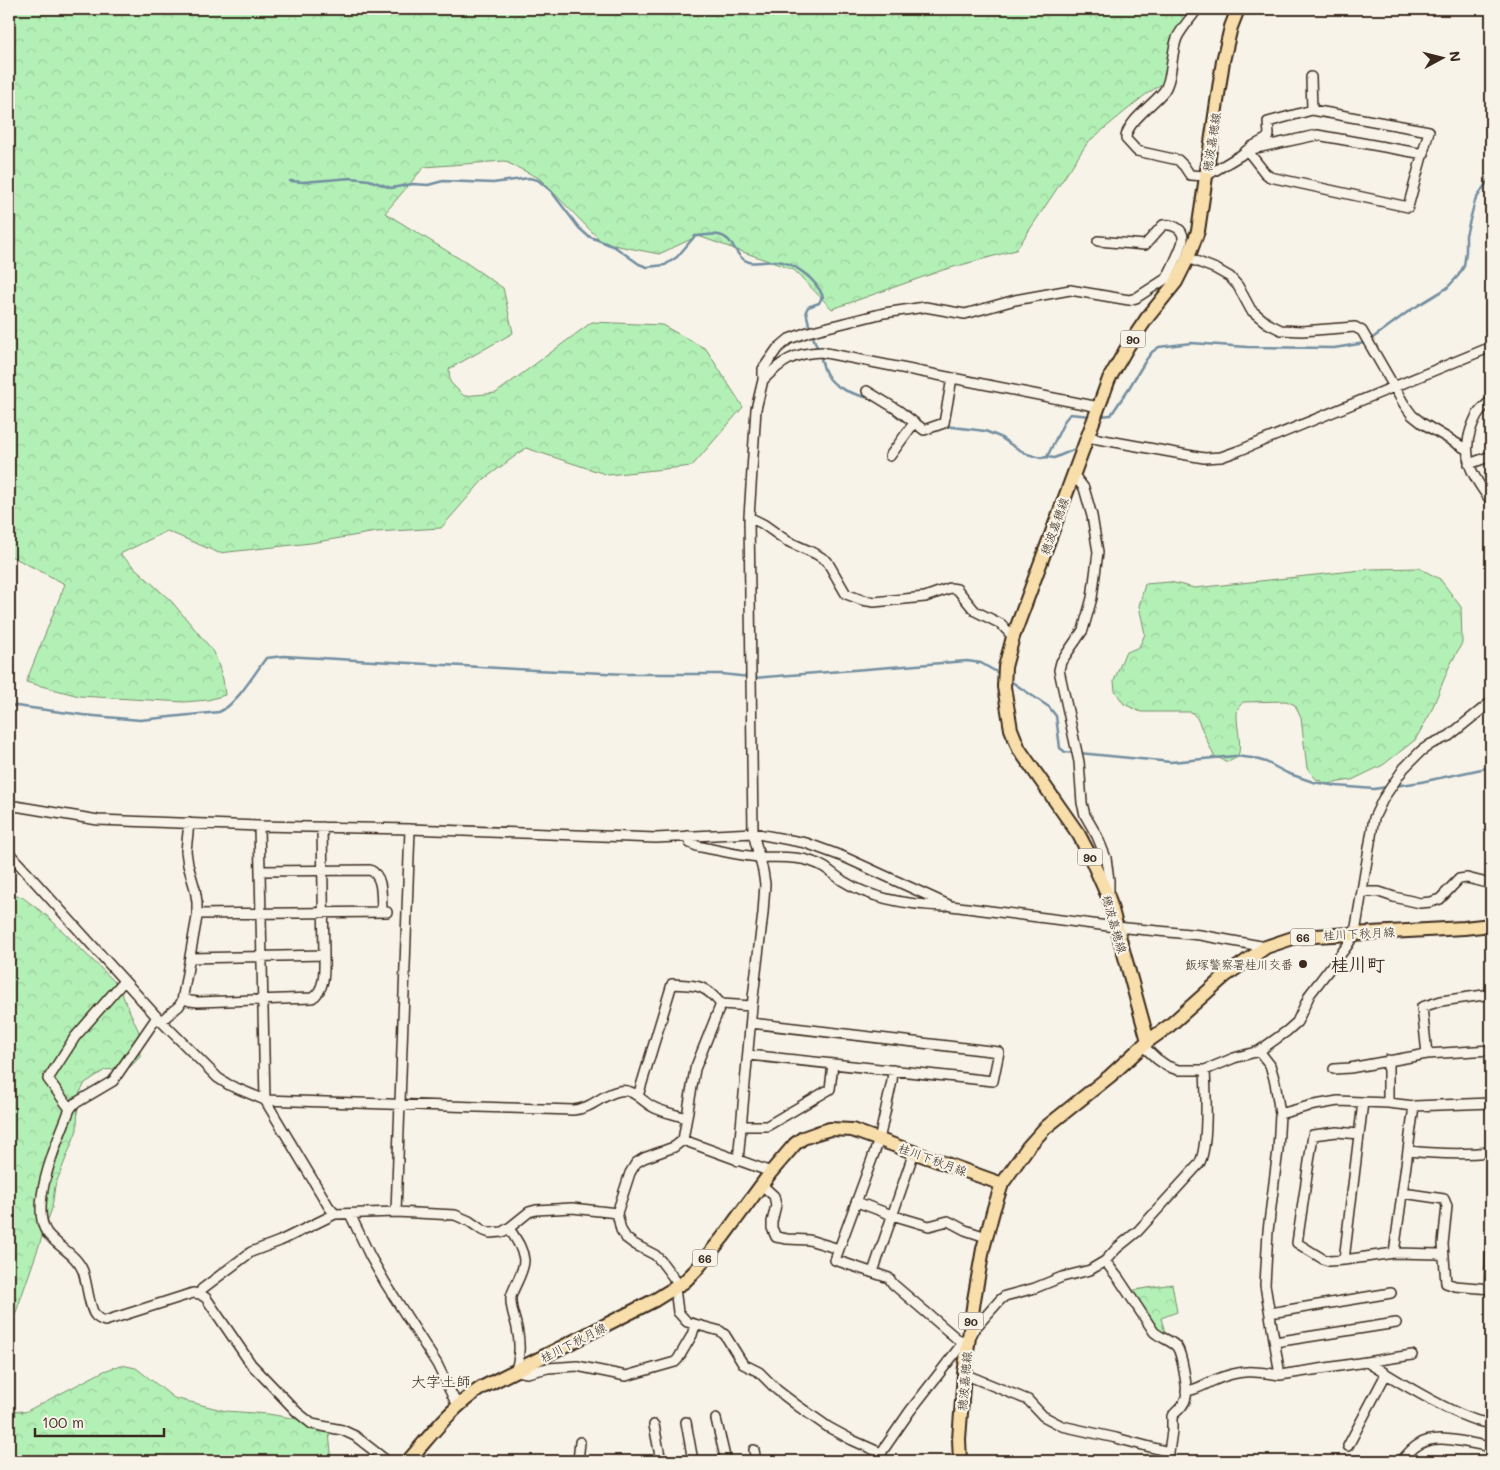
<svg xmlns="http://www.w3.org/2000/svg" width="1500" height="1470" font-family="Mali,'Klee One',sans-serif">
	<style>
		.forest { fill: url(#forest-crowns); stroke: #778d6a }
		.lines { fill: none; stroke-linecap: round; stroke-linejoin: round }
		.stream { stroke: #728ea0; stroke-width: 2.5 }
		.minor-casing { stroke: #3b2a1e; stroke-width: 12 }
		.primary-casing { stroke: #3b2a1e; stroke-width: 16 }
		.minor { stroke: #f7f3e8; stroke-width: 9 }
		.primary { stroke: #f8deab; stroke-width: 12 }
		.poi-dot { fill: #3b2a1e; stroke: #f7f3e8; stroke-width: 2 }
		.labels { text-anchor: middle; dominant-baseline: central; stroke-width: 4.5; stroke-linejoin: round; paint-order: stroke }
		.shield { fill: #f7f3e8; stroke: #73665b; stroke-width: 1 }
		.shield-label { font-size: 11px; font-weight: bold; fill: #3b2a1e }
		.street-label { font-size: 12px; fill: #3b2a1e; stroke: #f7f3e8 }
		.poi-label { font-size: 12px; fill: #3b2a1e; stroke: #f7f3e8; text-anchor: end }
		.quarter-label { font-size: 15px; fill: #3b2a1e; stroke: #f7f3e8 }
		.district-label { font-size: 18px; font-weight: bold; fill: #3b2a1e; stroke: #f7f3e8 }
	</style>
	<defs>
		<pattern id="forest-crowns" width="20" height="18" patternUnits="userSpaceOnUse" patternTransform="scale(1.25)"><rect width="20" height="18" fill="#b3f0b6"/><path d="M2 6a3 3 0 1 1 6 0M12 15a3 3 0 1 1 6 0" fill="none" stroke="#9bce9c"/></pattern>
	</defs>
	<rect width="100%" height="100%" fill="#f7f3e8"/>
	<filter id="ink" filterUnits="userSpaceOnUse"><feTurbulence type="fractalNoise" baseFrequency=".02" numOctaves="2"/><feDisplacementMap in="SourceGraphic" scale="10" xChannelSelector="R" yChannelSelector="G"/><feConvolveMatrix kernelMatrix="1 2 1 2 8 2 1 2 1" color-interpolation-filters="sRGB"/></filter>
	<g filter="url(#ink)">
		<path class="forest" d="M9,9H1175L1185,20L1177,61L1168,80L1145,95L1088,142L1016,250L943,270L832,309L794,270L698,236L659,254L603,243L539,178L504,161L424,167L385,213L465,262L503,288L513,333L449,369L450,382L464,396L496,393L592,322L662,325L706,349L743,407L692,466L608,475L526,448L483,480L441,528L376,532L311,543L219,553L167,531L120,554L172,602L214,652L223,679L225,695L208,700L184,702L79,696L26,682L65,584L9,555Z
			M1419,568L1440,579L1461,607L1462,643L1449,667L1430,714L1415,740L1383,765L1352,780L1327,784L1316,779L1307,768L1301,718L1295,705L1286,701L1243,702C1243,702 1239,707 1238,708C1234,721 1243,741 1238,757L1228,762L1214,756L1197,718L1191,712H1141L1124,704L1115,691L1114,681L1125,653L1139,647L1145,634L1139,606L1145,584L1170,582L1195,588L1371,569Z
			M9,895L22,897L46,915L118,985L139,1032L140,1057L130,1067L105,1070L85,1083L78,1096L77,1130L55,1186L52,1208L14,1318L9,1324Z
			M1172,1284L1177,1312L1161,1318L1166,1336L1160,1333L1129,1291Z
			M121,1365L136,1368L174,1398L226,1411L268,1414L315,1422L329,1433L331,1453L328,1461H9V1409L25,1412L104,1371Z"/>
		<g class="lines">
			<path class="stream" d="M290,181L303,182L351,178L369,180L391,188L413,184L428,185L443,181L493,183L529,178L538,180L551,191L579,228L588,236L615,247L639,264L647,267L665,265L677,257L695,236C703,236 711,233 719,235C735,238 734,258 749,262C755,264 768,261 776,261C794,262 817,280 823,297H822L819,303L808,307L806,311L810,329
				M812,334L818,350
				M1370,340L1409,311L1447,288L1458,276L1464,266L1466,251V235L1475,201L1483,188L1491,177
				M820,355C822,361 823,369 827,375C835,390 857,395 873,399
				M890,410L898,417L908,423
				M1100,416L1111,415L1129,388L1146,360L1152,352L1159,347L1191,343L1247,347L1334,348L1365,343
				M945,426L985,431L1000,437L1013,446L1027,454L1041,458L1047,457L1054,458L1080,447
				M1047,457L1065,420L1070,414L1090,416
				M754,678L967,661L981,663L1000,674
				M1009,680L1049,707L1056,716L1060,748L1065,752L1074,753
				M9,705L83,715L140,720L219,712C235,706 255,673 266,658L284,656L535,670L627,674H722L749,677
				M1079,753L1171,762L1235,756L1252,758L1266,762L1287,773L1313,782L1337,786L1374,789L1387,787
				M1395,786L1421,782L1491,767"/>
			<defs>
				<path id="minor" d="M1197,9C1192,17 1181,29 1177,38C1171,52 1173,78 1164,91C1154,104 1125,123 1126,139L1137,151L1178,160L1184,166L1190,175L1206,176L1241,155L1251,147L1266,139L1269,135L1268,122L1312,110L1429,131L1408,207L1270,177L1265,173L1247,150L1317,135L1424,154
					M1311,77L1312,110
					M1098,241L1145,245L1163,225C1172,224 1184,228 1183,240C1182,248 1171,269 1167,278
					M1188,258L1216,269L1230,277L1238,286L1251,310L1267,323L1281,330L1302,331L1355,327L1362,331L1404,404L1412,415L1422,423L1466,449
					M763,380C782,361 794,353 821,352L1099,407
					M867,391L898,410L924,430L944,423L952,378
					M1491,401C1479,410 1476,415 1471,429C1461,459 1473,477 1491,501
					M1087,437L1204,458L1221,457L1238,451L1491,347
					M890,456L914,423
					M1469,464L1491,456
					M1073,474L1084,488L1092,516L1098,552L1092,598L1083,630L1061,662L1059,670L1079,762L1082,803L1085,815L1097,836L1106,858L1109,880V895
					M749,517L763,524L787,541L816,554L827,561L846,594L862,600L874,602L925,597L950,588L957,589L975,611L1001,624L1013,637
					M9,805L98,820L259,826L410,829L656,838L753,833L806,843L844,857L951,906L1116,927L1200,935L1266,947
					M259,826L265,1100L329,1207L335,1214
					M688,836L690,843L697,846C718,850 740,856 761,857C777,858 795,856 810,861C826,866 830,872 843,881C873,900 910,905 945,906
					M9,853L157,1017L218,1078L229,1085L265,1100L573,1110C592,1109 602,1094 619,1091C634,1088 641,1101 653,1107C662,1112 675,1114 686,1118
					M261,871L370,870C384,876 381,898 382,912
					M1362,892H1379L1394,897L1420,903L1431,902L1440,899L1459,879L1467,878L1491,884
					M197,914L387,912
					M190,958L324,955L322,827
					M183,998L190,1001L198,1002L312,998C326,990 324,969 324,955
					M157,1017L113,1081L74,1104L70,1109C59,1137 28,1206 47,1233C58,1247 76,1254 83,1271C87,1282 89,1308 95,1315C97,1318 102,1320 105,1321L193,1293L200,1294L206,1298L251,1364L297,1412L312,1424L342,1430L355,1436L387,1461
					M161,1021L179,1006L182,1001L197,917V902L195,889L188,865L186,851L189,823
					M1143,1046L1157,1059L1167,1066L1178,1070H1205L1234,1058L1259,1051L1287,1031L1297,1022L1310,994L1347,946L1355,933L1374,818L1383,799L1404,768L1421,751L1431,744L1449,736L1491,702
					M1259,1051L1270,1065L1275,1082L1280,1114L1278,1150L1268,1231L1265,1285L1280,1375L1412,1355
					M1427,1054L1422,1007L1441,1001L1491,994
					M748,1055L993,1081L999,1052L751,1023
					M1388,1060V1103
					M1334,1069L1350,1068L1427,1054L1491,1050
					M638,1096L672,984C697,985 704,984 721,1004
					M70,1109L48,1079L75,1037L124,981
					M1280,1114L1309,1106L1338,1101L1388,1103L1414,1106L1491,1103
					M741,1126H767L830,1089L833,1064
					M1359,1134L1337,1132L1313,1135L1297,1243L1323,1259L1329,1261L1344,1260L1394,1253L1438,1254L1443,1256
					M683,1140L771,1172
					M1409,1151C1437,1154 1463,1155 1491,1152
					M738,1161L752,1006L763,913L765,884L763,871L753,833L749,517L756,409L763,380V369L777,349L789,339L808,332L884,313L925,307L965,314L1015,300L1070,290L1129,300L1136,298L1167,278L1176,282
					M762,1185L774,1196L776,1205L772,1222V1228L776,1237L787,1239L809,1240L839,1249L835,1260L889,1278L893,1284L962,1343
					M1403,1193L1444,1199L1447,1206L1443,1244L1446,1283L1455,1286L1491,1289
					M857,1202L892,1215L929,1226L948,1221L965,1230L986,1237
					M396,1212L410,829
					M350,1214L370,1256L386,1284L437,1364L454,1399L459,1404
					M509,1228C515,1238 523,1248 524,1260C524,1273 514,1285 511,1297C510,1308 515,1318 517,1328C520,1342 520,1357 516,1371L527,1373L548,1368L577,1366L626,1376L675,1362L678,1359L692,1335L695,1325
					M839,1249L879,1140L892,1081L893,1070
					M1394,1253L1414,1106
					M1344,1260L1363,1102
					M1105,1261L1119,1279L1154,1332C1161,1338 1172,1341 1177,1347C1182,1354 1188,1390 1186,1397C1185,1405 1177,1411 1172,1416V1431L1169,1452V1461
					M873,1272L914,1152
					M679,1285L661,1261L655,1255L634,1244L626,1238L621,1230L617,1213L630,1173L636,1163L644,1158L674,1147L683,1140L695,1069L721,1004L752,1006
					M675,1288L678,1312L687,1322L720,1331L725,1335L743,1364L759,1372L777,1390L798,1406L828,1427L852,1440L881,1453
					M1489,1289L1491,1243
					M200,1294L202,1289L251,1252L280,1241L335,1214L396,1212L455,1215L469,1221L482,1230L490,1233L502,1232L509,1228L529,1212L536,1210L572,1208L617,1213
					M1270,1313L1391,1293
					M1275,1342L1396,1323
					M1367,1362C1391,1377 1466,1424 1491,1423
					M964,1374L1028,1400L1043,1416L1062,1426L1116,1438L1169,1452
					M1186,1391C1197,1390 1205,1384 1215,1380C1240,1369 1254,1371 1280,1375
					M716,1419L726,1461
					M686,1422L693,1461
					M654,1425L661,1461
					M1348,1446L1386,1374
					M754,1450L756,1461
					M578,1461L580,1442
					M883,1461L881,1453L910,1411L969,1335L1000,1300L1005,1296L1035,1288L1062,1277L1090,1270L1105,1261L1117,1248L1138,1231L1199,1164C1209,1147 1206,1092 1205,1070
					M1401,1461C1406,1456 1411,1449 1418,1445C1436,1432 1471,1444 1491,1447"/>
				<path id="primary" d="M1148,1041L1109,899L1089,854L1079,835L1019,749L1011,729L1004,687L1005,667L1013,637L1109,379L1128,346L1147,318L1176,282L1188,258L1198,231L1223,61L1231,27L1238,9
					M408,1461C431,1435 452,1407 481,1388L655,1300L684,1282L696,1270L723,1237L771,1172L795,1144L803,1138L817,1133L830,1129L852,1130L1002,1184
					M960,1461L959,1439L964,1374L974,1300L983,1249L994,1208L1002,1184L1028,1147L1045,1128L1110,1076L1148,1041L1169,1026L1225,976L1266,947L1296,937L1464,928L1491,925"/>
			</defs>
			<use href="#minor" class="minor-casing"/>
			<use href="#primary" class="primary-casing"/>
			<use href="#minor" class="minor"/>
			<use href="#primary" class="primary"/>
		</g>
	</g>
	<circle class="poi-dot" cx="1303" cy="964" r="5"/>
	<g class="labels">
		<g class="shield">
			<rect x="1120.5" y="330.5" width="25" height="17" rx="4"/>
			<rect x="1077.5" y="848.5" width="25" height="17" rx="4"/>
			<rect x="1290.5" y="928.5" width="25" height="17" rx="4"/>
			<rect x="692.5" y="1249.5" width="25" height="17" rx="4"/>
			<rect x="958.5" y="1312.5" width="25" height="17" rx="4"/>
		</g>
		<g class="shield-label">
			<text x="1133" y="339">90</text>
			<text x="1090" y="857">90</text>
			<text x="1303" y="937">66</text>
			<text x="705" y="1258">66</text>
			<text x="971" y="1321">90</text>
		</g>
		<g class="street-label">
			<text transform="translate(1211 142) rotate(-81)">穂波嘉穂線</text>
			<text transform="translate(1054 526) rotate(-70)">穂波嘉穂線</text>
			<text transform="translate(1115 924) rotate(74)">穂波嘉穂線</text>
			<text transform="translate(1359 933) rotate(-3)">桂川下秋月線</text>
			<text transform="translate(933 1159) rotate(20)">桂川下秋月線</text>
			<text transform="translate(573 1342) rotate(-27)">桂川下秋月線</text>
			<text transform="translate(964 1381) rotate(-85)">穂波嘉穂線</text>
		</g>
		<g class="poi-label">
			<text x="1293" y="964">飯塚警察署桂川交番</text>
		</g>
		<g class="quarter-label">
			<text x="441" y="1381">大字土師</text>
		</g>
		<g class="district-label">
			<text x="1358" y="964">桂川町</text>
		</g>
	</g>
	<rect width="1500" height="1470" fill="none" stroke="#f7f3e8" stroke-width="30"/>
	<rect x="15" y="15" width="1470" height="1440" fill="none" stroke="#3b2a1e" stroke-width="2" filter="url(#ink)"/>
	<g transform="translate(1442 58) rotate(83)" stroke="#f7f3e8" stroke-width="4" paint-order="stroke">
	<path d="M0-4L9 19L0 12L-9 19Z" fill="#3b2a1e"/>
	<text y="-8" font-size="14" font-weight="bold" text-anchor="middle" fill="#3b2a1e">N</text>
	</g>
	<path d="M35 1428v8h129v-8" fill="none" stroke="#3b2a1e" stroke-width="2.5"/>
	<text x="42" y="1428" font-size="15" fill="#3b2a1e" stroke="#f7f3e8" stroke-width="4" paint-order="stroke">100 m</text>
</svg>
